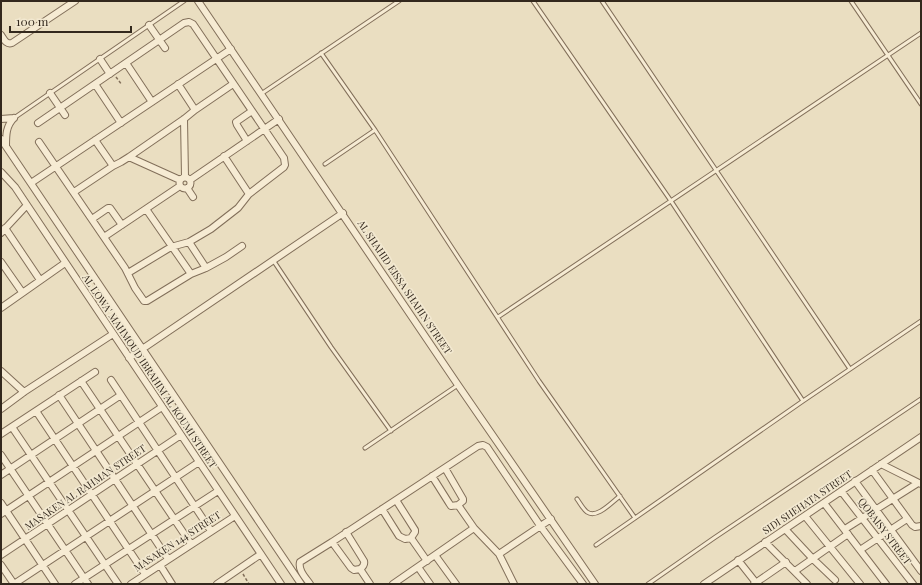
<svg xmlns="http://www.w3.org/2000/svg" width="922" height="585" font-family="'Playfair Display',serif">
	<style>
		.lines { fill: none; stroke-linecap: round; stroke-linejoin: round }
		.service-casing { stroke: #826f5a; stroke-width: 5 }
		.minor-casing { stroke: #826f5a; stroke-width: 8 }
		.path { stroke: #826f5a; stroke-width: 1.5; stroke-dasharray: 3 2; stroke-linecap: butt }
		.service { stroke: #f6ebd3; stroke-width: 3 }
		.minor { stroke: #f6ebd3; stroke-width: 6 }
		.labels { text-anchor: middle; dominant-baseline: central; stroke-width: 3.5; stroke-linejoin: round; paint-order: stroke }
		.street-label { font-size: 10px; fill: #33281d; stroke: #f2e8d0 }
	</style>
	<rect width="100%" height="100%" fill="#eadec1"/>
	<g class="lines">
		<defs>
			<path id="service" d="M533,1L671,201L803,401
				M602,1L850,369
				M851,1L921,104
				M321,53L375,130L539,381L635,518L803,401L921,321
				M261,94L399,1
				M14,118L184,1
				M325,164L375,130
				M273,260L331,347L391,431
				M498,317L921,33
				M365,448L458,385
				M577,499C580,503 583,509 587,512C597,519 612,502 620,496
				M596,545L635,518
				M648,584L714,538L921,399"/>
			<path id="minor" d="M198,1L458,385L595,584
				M149,25L165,48
				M1,35C4,39 6,45 12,43L75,1
				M100,59L110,74
				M126,63L152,102
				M95,84L121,123
				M178,84L195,110
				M50,93L65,115
				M1,119L14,118
				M184,119L185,177
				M38,123L184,23L189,22L193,24L284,158L285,165L284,167L249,194L238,208L211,229L189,242L171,247L166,250L128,273
				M1,139L301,584
				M95,140L113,166
				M247,141L237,125L236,122L252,111
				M39,142L125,268L135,288L144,301H147L191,274L206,268L226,257L242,246
				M6,146C6,135 6,126 14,118
				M224,156L249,194
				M129,157L180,180
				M1,172L15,187L27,205L281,584
				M179.5 183a5.5 5.5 0 1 1 11 0a5.5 5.5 0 1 1-11 0Z
				M190,180L279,119
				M31,183L231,49
				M187,188L193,197
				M74,192L113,166L121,162L129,157L184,119L195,110L233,84
				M146,209L191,274
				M92,219L108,208H110L122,225
				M5,228L40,280
				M1,233L27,205
				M104,237L180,186
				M189,242L206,268
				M1,262L22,292
				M1,308L65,263
				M129,358L343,213
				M1,371L24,392
				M111,380L211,531
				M81,381L191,544
				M59,395L168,559
				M1,409L24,392L113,334
				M36,411L145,574
				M12,427L118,584
				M1,434L95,372
				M1,455L88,584
				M881,464L921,484
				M872,470L912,525L915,527L921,526
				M1,475L121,395
				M432,476L449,503L451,506L458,505L463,501V499L445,468
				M855,481L921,571
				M841,491L913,584
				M1,503L55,584
				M824,503L886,584
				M458,505L474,528L499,554
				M382,509L399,536L405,539L411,538L415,532V530L396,500
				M1,514L162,407
				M805,516L860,584
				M785,529L813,559L835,580
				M845,529L918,483
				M346,532L364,561C365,565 363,567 360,569
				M411,538L427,561
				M332,542L351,568L354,570L360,569L370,584
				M765,542L807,584
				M860,550L907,519
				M1,555L181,435
				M435,555L456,584
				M738,560L757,584
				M1,565L14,584
				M160,565L172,584
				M418,567L430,584
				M795,571L848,534
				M14,584L199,462
				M75,584L218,491
				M131,584L235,516
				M217,584L261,554
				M310,584C305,577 298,570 300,562L332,542L478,446L483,445L487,447L541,527L583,584
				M393,584L474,528
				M514,584L499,554L551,519
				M704,584L921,437
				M754,584L786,562"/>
		</defs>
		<use href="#service" class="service-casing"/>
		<use href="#minor" class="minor-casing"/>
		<path class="path" d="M116,77L122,85
			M243,574L249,584"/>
		<use href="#service" class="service"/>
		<use href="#minor" class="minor"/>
	</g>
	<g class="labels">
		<g class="street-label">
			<text transform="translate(405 287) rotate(56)">AL SHAHID EISSA SHAHIN STREET</text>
			<text transform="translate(150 371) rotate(56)">AL LOWA' MAHMOUD IBRAHIM AL KOUMI STREET</text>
			<text transform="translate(85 487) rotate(-34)">MASAKEN AL RAHMAN STREET</text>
			<text transform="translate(807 502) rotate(-34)">SIDI SHEHATA STREET</text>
			<text transform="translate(885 531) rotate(53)">QOBAISY STREET</text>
			<text transform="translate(177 541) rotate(-33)">MASAKEN 144 STREET</text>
		</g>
	</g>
	<rect width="922" height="585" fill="none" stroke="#33281d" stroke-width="4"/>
	<path d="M10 26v6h121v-6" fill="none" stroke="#33281d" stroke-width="2"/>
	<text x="16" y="26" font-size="12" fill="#33281d" stroke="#f2e8d0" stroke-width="3" paint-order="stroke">100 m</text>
</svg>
